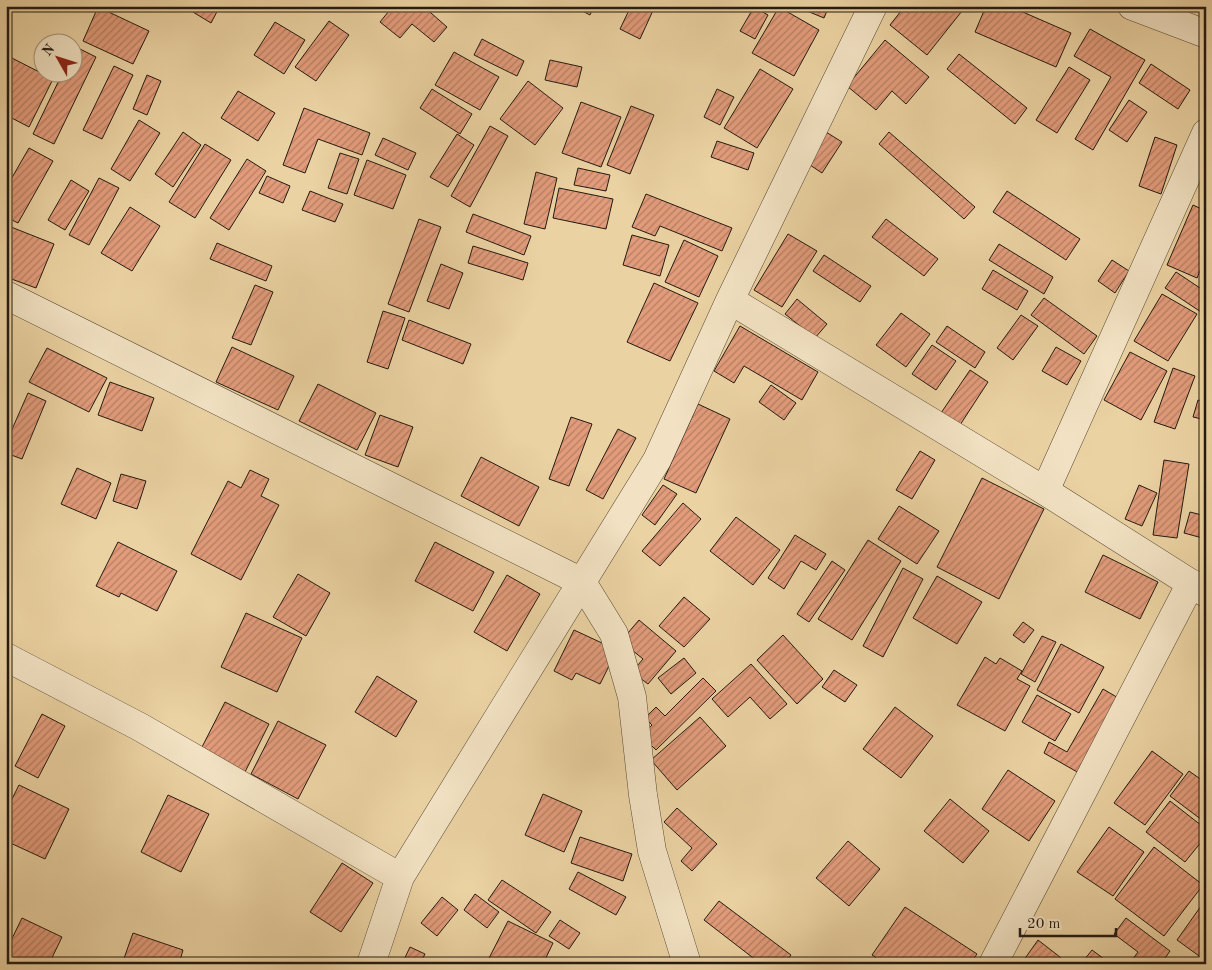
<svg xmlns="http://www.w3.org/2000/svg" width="1212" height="970" font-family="'Old Standard TT',serif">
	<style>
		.building { fill: url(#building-hatch); stroke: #241a11 }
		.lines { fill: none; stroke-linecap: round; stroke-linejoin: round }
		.minor-casing { stroke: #564835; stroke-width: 29 }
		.tertiary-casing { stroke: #564835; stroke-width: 29 }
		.minor { stroke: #f2e2c3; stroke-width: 28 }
		.tertiary { stroke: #f2e2c3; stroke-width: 28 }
	</style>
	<defs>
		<pattern id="building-hatch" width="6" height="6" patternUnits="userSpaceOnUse" patternTransform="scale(1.25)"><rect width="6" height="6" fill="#e29c7b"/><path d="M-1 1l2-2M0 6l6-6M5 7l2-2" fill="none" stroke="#b77e63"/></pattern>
	</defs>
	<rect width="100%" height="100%" fill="#ebd2a2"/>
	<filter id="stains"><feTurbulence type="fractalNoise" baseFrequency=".004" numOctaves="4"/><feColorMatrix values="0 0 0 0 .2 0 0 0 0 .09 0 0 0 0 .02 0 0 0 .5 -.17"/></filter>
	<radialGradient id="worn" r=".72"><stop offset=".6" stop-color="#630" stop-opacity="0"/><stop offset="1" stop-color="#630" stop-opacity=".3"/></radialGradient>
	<path class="building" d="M183,6H220L211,23Z
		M393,6H423L447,27L434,42L412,24L400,38L380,22Z
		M573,6H594L590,15Z
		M631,6H655L640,39L620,29Z
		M722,6H736L733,12Z
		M795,6H829L824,18Z
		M897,6H966L927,55L890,25L901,11Z
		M986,6H1009L1071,33L1056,67L975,32Z
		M98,7L149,31L133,64L83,41Z
		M754,7L768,15L755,39L740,31Z
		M779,7L819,30L794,76L752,53Z
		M329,21L349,35L316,81L295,67Z
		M275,22L305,40L284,74L254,55Z
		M1090,29L1145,60L1093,150L1075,139L1111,77L1074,56Z
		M482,39L524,61L517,76L474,55Z
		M885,40L929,77L906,104L892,91L876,110L847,86Z
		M76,47L96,57L54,144L33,134L63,72H72V54Z
		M454,52L499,77L480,110L435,85Z
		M959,54L1027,108L1015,124L947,69Z
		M6,55L53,79L29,127L6,115Z
		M550,60L582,67L577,87L545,80Z
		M1151,64L1190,90L1178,109L1139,83Z
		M114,66L133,75L102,139L83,130Z
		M1069,67L1090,80L1057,133L1036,120Z
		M760,69L793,89L757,148L724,128Z
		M147,75L161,81L147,115L133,109Z
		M528,81L563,108L535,145L500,119Z
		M432,89L472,114L460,134L420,108Z
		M717,89L734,97L720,125L704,117Z
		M238,91L275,113L258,141L221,118Z
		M1129,100L1147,112L1127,142L1109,130Z
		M581,102L621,117L601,167L562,153Z
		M631,106L654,115L630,174L607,165Z
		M304,108L370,133L362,155L318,139L305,173L283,165Z
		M139,120L160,133L130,181L111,169Z
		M490,126L508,136L470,207L451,196Z
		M183,132L201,145L173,187L155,174Z
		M826,132L842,142L822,173L807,163Z
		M889,132L975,207L964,219L879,144Z
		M457,134L474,145L448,187L430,177Z
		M1155,137L1177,145L1161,194L1139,186Z
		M383,138L416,153L408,170L375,155Z
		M717,141L754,153L748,170L711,157Z
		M205,144L231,160L195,218L169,202Z
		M29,148L53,161L18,223L6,217V188Z
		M340,153L359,159L347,194L328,188Z
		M247,159L266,171L229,230L210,218Z
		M367,160L406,175L393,209L354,195Z
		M578,168L610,175L606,191L574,185Z
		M536,172L557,178L545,229L524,224Z
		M267,176L290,186L283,203L259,193Z
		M99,178L119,188L89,245L69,235Z
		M71,180L89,191L65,230L48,220Z
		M559,188L613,199L606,229L553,218Z
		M310,191L343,204L335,222L302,210Z
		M1007,191L1080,239L1066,260L993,212Z
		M646,194L732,228L722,251L660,226L655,236L632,227Z
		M1193,205L1206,211V257L1197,278L1167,265Z
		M130,207L160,226L132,271L101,253Z
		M473,214L531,236L524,255L466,232Z
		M419,219L441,227L409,312L388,304Z
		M886,219L938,259L924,276L872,237Z
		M6,225L54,244L36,288L6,277Z
		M788,234L817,251L782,307L754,290Z
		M632,235L669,245L660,276L623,265Z
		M684,240L718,256L699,297L665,282Z
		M217,243L272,266L266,281L210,259Z
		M999,244L1053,277L1044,294L989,260Z
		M473,246L528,263L523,280L468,263Z
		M824,255L871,286L860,302L813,271Z
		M1112,260L1129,271L1115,293L1098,281Z
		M441,264L463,273L449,309L427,301Z
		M993,270L1028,291L1017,310L982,289Z
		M1176,272L1206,292V304L1201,312L1165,288Z
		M654,283L698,303L670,361L627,342Z
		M255,285L273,292L251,345L232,338Z
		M1162,294L1197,314L1168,361L1134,341Z
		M1044,298L1097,336L1084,354L1031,315Z
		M797,299L827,324L815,338L785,314Z
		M383,311L405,318L388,369L367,362Z
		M901,313L930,334L906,367L876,345Z
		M1021,315L1038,326L1013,360L997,348Z
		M409,320L471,344L463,364L402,340Z
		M740,326L818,372L802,400L744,366L734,383L714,371Z
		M947,326L985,352L975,368L936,342Z
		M932,345L956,361L936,390L912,374Z
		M232,347L294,376L278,410L216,382Z
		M1056,347L1081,361L1067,385L1042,371Z
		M47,348L107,378L89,412L29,382Z
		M1130,352L1167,371L1141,420L1104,400Z
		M1173,368L1195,376L1175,429L1154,422Z
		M970,370L988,382L960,425L941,413Z
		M110,382L154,398L142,431L98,415Z
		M318,384L376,413L357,450L299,421Z
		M771,385L796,403L784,420L759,402Z
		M28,393L46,401L22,459L6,453V443Z
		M1198,400L1206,402V420L1193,417Z
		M698,404L730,419L696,493L664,479Z
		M380,415L413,427L398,467L365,455Z
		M571,417L592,424L569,486L549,479Z
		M618,429L636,438L603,499L586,490Z
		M920,451L935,460L912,499L896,490Z
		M481,457L539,487L519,526L461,496Z
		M1164,460L1189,464L1177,538L1153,535Z
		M77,468L111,483L96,519L61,504Z
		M250,470L269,479L261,496L279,505L241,580L191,554L228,481L241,488Z
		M121,474L146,481L137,509L113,501Z
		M982,478L1044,509L999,599L937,567Z
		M663,485L677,494L655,525L642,515Z
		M1139,485L1157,493L1142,526L1125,519Z
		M683,503L701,519L660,566L642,551Z
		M899,506L939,531L917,564L878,539Z
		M1190,512L1206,516V539L1184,533Z
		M736,517L780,550L753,585L710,551Z
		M795,535L826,554L816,570L801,561L784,589L768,578Z
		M868,540L901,561L852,640L818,619Z
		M118,542L177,571L157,611L121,593L119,597L96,586Z
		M435,542L494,572L473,611L415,581Z
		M1103,555L1158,582L1140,619L1085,592Z
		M832,561L845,570L809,622L797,614Z
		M903,568L923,579L883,657L863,646Z
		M298,574L330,593L306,636L273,617Z
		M507,575L540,594L507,651L474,632Z
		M937,576L982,602L957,644L913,618Z
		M684,597L710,619L684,647L659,626Z
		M246,613L302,638L277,692L221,667Z
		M639,620L676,651L648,684L632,672L643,659L621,641Z
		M1023,622L1034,630L1024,643L1013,635Z
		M574,630L617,650L600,684L576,673L572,680L554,671Z
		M783,635L823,679L797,704L757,660Z
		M1042,636L1056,642L1035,682L1021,674Z
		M1061,644L1104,667L1079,713L1037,690Z
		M985,657L996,664L1000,658L1022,671L1017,679L1030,686L1005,731L957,705Z
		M684,658L696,673L671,694L658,678Z
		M751,664L787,704L770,719L750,697L728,717L712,699Z
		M834,670L857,685L845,702L822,687Z
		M377,676L417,701L396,737L355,712Z
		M703,678L716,691L656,750L642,736L652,725L645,718L656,707L665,716Z
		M1103,689L1120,699L1079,773L1044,753L1049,742L1067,752Z
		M1037,695L1071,714L1055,741L1022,722Z
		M225,702L269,724L245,772L201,749Z
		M895,707L933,736L901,778L863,749Z
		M42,714L65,726L38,778L15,766Z
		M700,717L726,746L677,790L651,760Z
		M278,721L326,745L298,799L251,774Z
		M1152,751L1183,774L1145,825L1114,803Z
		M1008,770L1055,801L1029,841L982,809Z
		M1189,771L1206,783V823L1170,796Z
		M19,785L69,809L45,859L6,841V811Z
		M543,794L582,811L564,852L525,835Z
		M168,795L209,814L181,872L141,852Z
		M950,799L989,831L963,863L924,831Z
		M1170,801L1206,829V836L1185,862L1146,832Z
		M677,808L717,844L692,871L681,861L692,848L664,822Z
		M1109,827L1144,852L1113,896L1077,872Z
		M580,837L632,854L623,881L571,863Z
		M848,841L880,869L849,906L816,878Z
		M1154,847L1203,885L1164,936L1115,899Z
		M342,863L373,883L341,932L310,912Z
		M578,872L626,897L616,915L569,889Z
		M502,880L551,912L536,933L488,900Z
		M475,894L499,912L487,928L464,910Z
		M442,897L458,910L437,936L421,923Z
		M1206,899V961L1177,940Z
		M719,901L791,955L784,964H761L704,920Z
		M905,907L977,954L970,964H885L872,955Z
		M22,918L62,937L49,964H6V951Z
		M1126,918L1170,951L1161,964H1129L1138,952L1114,934Z
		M560,920L580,933L569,949L549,936Z
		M508,921L553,943L543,964H486Z
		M133,933L183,950L179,964H122Z
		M1038,940L1069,964H1021Z
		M410,947L425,954L420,964H402Z
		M1092,950L1111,964H1081Z"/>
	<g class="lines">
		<defs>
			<path id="minor" d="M6,295L582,582L614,634L632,697L643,795L652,851L687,964
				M730,300L1045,491L1206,593
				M1045,491L1206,133
				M6,657L140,727L400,877
				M371,964L400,877L657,460L730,300L873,6
				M993,964L1191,583"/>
			<path id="tertiary" d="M1132,6L1206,34"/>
		</defs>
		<use href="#minor" class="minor-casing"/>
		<use href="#tertiary" class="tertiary-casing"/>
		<use href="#minor" class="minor"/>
		<use href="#tertiary" class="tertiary"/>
	</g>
	<rect width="1212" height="970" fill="none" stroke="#ebd2a2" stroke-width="25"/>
	<rect x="8" y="8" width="1197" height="955" fill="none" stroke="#241a11" stroke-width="2.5"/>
	<rect x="12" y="12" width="1187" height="945" fill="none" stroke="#241a11"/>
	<g transform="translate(58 58) rotate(309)"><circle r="24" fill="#f2e2c3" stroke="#a0927c"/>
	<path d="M0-4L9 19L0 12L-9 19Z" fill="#8f2418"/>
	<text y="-8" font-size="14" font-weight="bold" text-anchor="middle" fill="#241a11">N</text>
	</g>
	<path d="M1020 928v8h96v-8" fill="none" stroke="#241a11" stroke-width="2.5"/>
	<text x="1027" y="928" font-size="15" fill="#241a11" stroke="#f2e2c3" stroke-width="4" paint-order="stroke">20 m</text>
	<rect width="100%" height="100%" filter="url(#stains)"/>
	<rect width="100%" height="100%" fill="url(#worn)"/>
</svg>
